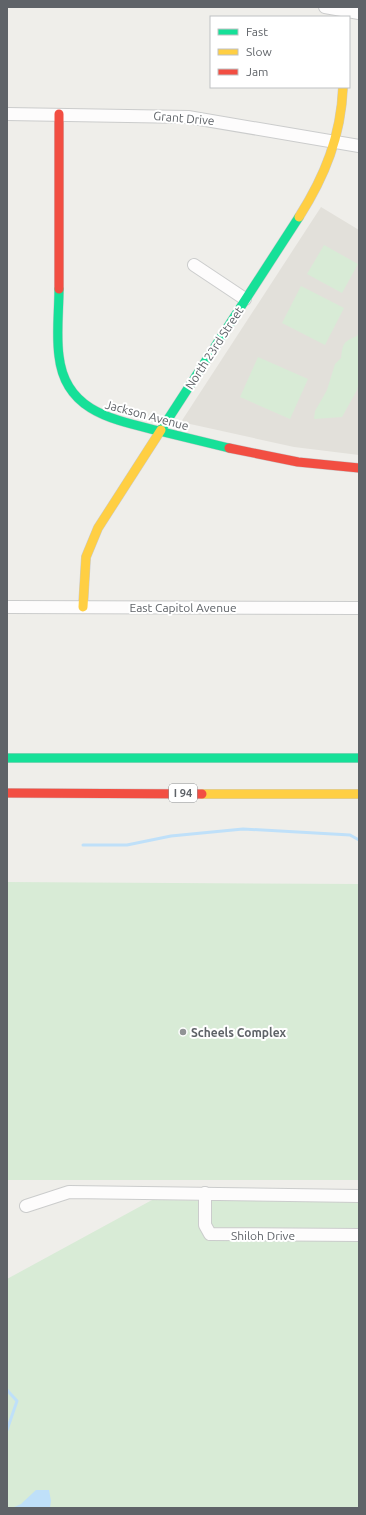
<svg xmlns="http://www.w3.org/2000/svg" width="366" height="1515" font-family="Ubuntu,sans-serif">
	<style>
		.education { fill: #e2e0da }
		.green { fill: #d8ebd6 }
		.water { fill: #bfe0f9 }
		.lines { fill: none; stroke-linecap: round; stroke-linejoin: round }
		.stream { stroke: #bfe0f9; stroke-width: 3 }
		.street-casing { stroke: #cbcccc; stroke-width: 14 }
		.fast-casing { stroke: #cacacb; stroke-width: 10 }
		.slow-casing { stroke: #cacacb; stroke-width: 10 }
		.jam-casing { stroke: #cacacb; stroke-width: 10 }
		.street { stroke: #fdfcfc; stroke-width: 12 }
		.fast { stroke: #16e098; stroke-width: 9 }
		.slow { stroke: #ffcf43; stroke-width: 9 }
		.jam { stroke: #f24e42; stroke-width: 9 }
		.poi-dot { fill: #919496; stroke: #fff; stroke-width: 1.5 }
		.labels { text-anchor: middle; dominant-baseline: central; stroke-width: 4; stroke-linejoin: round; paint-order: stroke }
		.shield { fill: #fff; stroke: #8f9295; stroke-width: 1 }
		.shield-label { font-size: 11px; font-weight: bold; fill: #5f6368 }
		.street-label { font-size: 12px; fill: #5f6368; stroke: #fff }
		.poi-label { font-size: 12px; font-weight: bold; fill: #5f6368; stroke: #fff; text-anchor: start }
	</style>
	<rect width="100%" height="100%" fill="#efeeea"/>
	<path class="education" d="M321,207L359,230V455L294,447L181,422Z"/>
	<path class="green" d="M324,245L358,264L342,293L307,274Z
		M301,286L344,308L325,345L282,323Z
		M359,332V383L357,390L342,417L314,419L315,411L327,390L335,364L341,358C343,343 343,342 357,336Z
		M258,357L308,379L290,419L240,397Z
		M7,882L359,884V1180H7Z
		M152,1200L359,1202V1508H7V1279Z"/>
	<path class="water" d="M36,1490H49L51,1501L50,1508H12L21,1504Z"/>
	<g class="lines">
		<path class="stream" d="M83,845H127L171,836L243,829L350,835L359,840
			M7,1390L17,1401L7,1430"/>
		<defs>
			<path id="street" d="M325,7L359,13
				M7,114L188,117L359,146
				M194,265L245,299
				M7,607L359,608
				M205,1193V1225L210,1234L359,1235
				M26,1206L69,1192L359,1196"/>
			<path id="fast" d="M59,289C59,311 56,334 59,356C65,410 110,419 155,430C179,436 204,442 229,448
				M161,430L299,217
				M7,758H359"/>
			<path id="slow" d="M299,217C325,176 341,136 343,87
				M83,607L86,557L98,528L161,430
				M202,794H359"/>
			<path id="jam" d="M59,114V289
				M229,448L298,462L359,468
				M7,793L202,794"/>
		</defs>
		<use href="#street" class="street-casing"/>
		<use href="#fast" class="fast-casing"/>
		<use href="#slow" class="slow-casing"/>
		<use href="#jam" class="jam-casing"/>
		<use href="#street" class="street"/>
		<use href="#fast" class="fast"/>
		<use href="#slow" class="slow"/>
		<use href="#jam" class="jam"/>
	</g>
	<circle class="poi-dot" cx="183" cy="1032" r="4"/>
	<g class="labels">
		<rect class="shield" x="169" y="784" width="28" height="18" rx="3"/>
		<g class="shield-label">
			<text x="183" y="793">I 94</text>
		</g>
		<g class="street-label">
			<text transform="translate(184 118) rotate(5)">Grant Drive</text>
			<text transform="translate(214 348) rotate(-57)">North 23rd Street</text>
			<text transform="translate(147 415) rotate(15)">Jackson Avenue</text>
			<text x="183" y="607">East Capitol Avenue</text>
			<text x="263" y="1235">Shiloh Drive</text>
		</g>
		<g class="poi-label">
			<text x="191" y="1032">Scheels Complex</text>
		</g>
	</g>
	<rect width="366" height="1515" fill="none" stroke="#5f6368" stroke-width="16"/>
	<rect x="210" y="16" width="140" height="72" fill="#ffffff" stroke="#bfc1c3"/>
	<rect x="218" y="29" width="20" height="6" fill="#16e098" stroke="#bfc1c3"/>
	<text x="246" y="36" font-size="12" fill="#5f6368">Fast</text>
	<rect x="218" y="49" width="20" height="6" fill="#ffcf43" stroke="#bfc1c3"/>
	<text x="246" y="56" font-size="12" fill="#5f6368">Slow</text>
	<rect x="218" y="69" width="20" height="6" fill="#f24e42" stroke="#bfc1c3"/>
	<text x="246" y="76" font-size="12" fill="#5f6368">Jam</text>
</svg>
